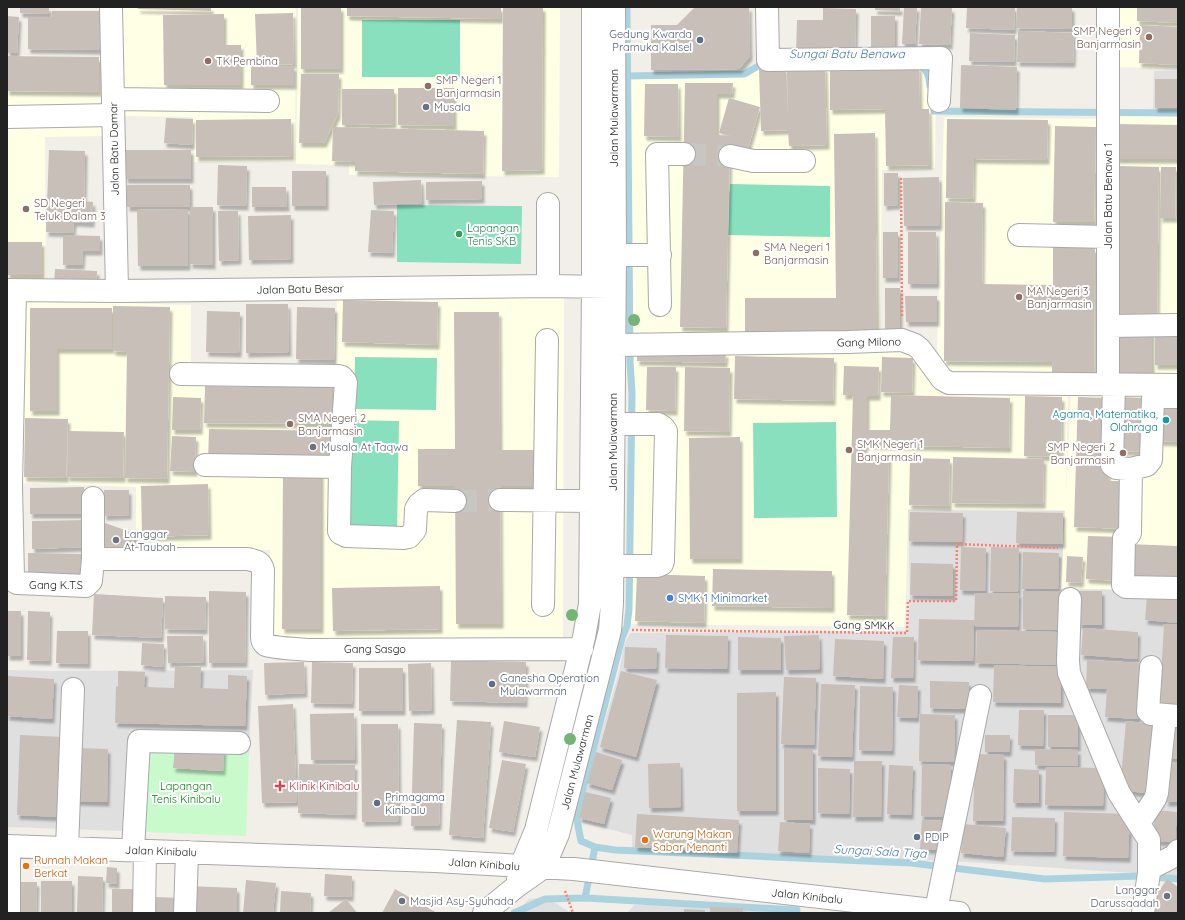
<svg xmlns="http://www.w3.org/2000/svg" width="1185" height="920" font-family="Quicksand,sans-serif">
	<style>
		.residential { fill: #e0dfdf }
		.education { fill: #ffffe5 }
		.park { fill: #c8facc }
		.pitch { fill: #88e0be }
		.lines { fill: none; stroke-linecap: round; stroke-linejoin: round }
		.stream { stroke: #aad3df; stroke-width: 7 }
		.building { fill: #c7bfb8; filter: url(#shadow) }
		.minor-tunnel { stroke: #c8c6c1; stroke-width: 22; stroke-dasharray: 22 11; stroke-linecap: butt }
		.minor-casing { stroke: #a9a9a9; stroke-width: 24 }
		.path { stroke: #fa8072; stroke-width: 2.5; stroke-dasharray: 2 2; stroke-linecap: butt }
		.minor { stroke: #fff; stroke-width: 22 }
		.tree { fill: #74b475 }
		.education-dot { fill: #8d6e63; stroke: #fff; stroke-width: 1.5 }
		.service-dot { fill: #5c6f8a; stroke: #fff; stroke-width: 1.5 }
		.worship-dot { fill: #6b7280; stroke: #fff; stroke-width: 1.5 }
		.leisure-dot { fill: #2e9e5b; stroke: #fff; stroke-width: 1.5 }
		.culture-dot { fill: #0f9aa8; stroke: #fff; stroke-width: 1.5 }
		.shop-dot { fill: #3f7fe0; stroke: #fff; stroke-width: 1.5 }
		.health-dot { fill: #e0444e; stroke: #fff; stroke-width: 1.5 }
		.food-dot { fill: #e8710a; stroke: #fff; stroke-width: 1.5 }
		.labels { text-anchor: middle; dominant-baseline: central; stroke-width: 4; stroke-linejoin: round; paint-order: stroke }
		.education-label { font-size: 11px; fill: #785e54; stroke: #fff; text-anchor: start }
		.service-label { font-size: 11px; fill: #4e5e75; stroke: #fff; text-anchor: start }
		.worship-label { font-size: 11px; fill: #5b616d; stroke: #fff; text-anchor: start }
		.street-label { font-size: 11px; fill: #222; stroke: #fff }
		.leisure-label { font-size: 11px; fill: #27864d; stroke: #fff; text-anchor: start }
		.culture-label { font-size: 11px; fill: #0d838f; stroke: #fff; text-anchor: end }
		.shop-label { font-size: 11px; fill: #366cbe; stroke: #fff; text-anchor: start }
		.park-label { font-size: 11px; fill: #0c8416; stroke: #fff }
		.health-label { font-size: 11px; fill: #be3a42; stroke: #fff; text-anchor: start }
		.food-label { font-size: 11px; fill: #c56008; stroke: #fff; text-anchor: start }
		.water-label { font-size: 12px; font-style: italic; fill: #4a7aab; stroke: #fff }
	</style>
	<defs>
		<filter id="shadow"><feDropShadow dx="2.5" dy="4.5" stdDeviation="1" flood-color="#0004"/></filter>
	</defs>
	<rect width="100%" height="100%" fill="#f2efe9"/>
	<path class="residential" d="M1154,71H1178V112L1153,111Z
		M908,510L1064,511L1178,590V876L950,861L772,856L632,848V835L580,822L577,816L619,672L624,645L630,633L905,631L910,603Z
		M7,670L53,671L253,670L249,753L127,750L124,831L7,827Z
		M546,897L571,913H516L529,899Z
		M634,905L710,906L745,908L793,913H627Z"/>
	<path class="education" d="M120,7H296L295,161L194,162L193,117L123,116Z
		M298,7H560L559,177L349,175V165L296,164Z
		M1120,7H1178V69L1120,67Z
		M7,55L105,58V136L45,137L46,282H7Z
		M762,66H936L935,168L882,170L880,336L632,337L629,78L748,77Z
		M1116,115H1178V382L1114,381Z
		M944,117L1101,119L1097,377L950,374L937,355Z
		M337,295L564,297L563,641L296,644L269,631L270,550H175L136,546V487L14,483L21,300L191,305V363L336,365Z
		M894,349L912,353L939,390H1068L1066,496L1071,391L1178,393V590L1061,589L1065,510L908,509L906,593L904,627L628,624L634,350Z"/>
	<path class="park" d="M127,750L249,753L246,836L124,831Z"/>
	<path class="pitch" d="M362,20H460V77H362Z
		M730,184L830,186V237L728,235Z
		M397,205L522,206L521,264L397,262Z
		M355,357L437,358L436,410L354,409Z
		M346,420L399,421L397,531L344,530Z
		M836,422L837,517L754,518L753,423Z"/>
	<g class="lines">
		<path class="stream" d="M627,7L630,361L632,393L629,609L627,626L622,638L576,815L581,841L595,847L615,850L911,863L1045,879L1141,876L1178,879
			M916,64C927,67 929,76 930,86
			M627,76L744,74L762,64H766
			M933,102L934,111L1178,113
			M585,898L595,847
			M514,913L545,899L585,898L797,910"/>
	</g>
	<path class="building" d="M20,7H49V14L20,13Z
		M138,7H211V11L138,9Z
		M301,7H341V69H301Z
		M347,7H501V19L347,16Z
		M503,7H543L542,170L502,171Z
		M695,7H749L750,56L739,69L651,70V25H677Z
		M875,7H900V11L875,10Z
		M904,7H917L915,44H902Z
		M921,7L952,8L950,45L919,44Z
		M967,7H1015L1014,30L966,28Z
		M1017,7H1072V29L1016,28Z
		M1137,7H1178V23L1137,21Z
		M823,8L856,9L855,56L796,55L797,20H823Z
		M52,11H100L99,50L28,49V17H52Z
		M293,13L294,64L257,65L255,14Z
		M224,14V45H241V85H164L163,15Z
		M7,16L19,17L17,53H7Z
		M871,16H895V47H871Z
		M1140,25L1178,27V65L1139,63Z
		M1018,31L1074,33L1073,63L1017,62Z
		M970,33L1015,35L1014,62L969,61Z
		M7,56L99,57V92L7,91Z
		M961,65L1017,67L1016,110L960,108Z
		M251,66H294V85H251Z
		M919,66L920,109H929L930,165L886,166L885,109L830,110V68Z
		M825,67L827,145L789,146L788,130L761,131L759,69L786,68L788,122L787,68Z
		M301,74H339L338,114L324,143H299Z
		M1155,79H1178V108H1155Z
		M685,83H733L732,94H717V135L731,136L719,133L729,98L760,107L747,152L730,147L726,328L680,327Z
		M645,84H678L679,137L644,136Z
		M398,88H454V126L398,125Z
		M342,89H394V124L342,125Z
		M166,118L193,119L192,145L164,143Z
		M291,119L292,156L196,157V120Z
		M947,119L1048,120L1047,160L974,159L973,199L946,198Z
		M1117,124L1178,125V159H1116Z
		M1055,126L1096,127L1094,222H1053Z
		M333,127L484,131L483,174L355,171V162L332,161Z
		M875,133L877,331L745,333V298H836L834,134Z
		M49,150L85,151L84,201L93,202L92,223L74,222L73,233L46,232Z
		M125,150H191V179H125Z
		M218,165L247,166L246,206L217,205Z
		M1119,166L1159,167L1157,322L1118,321Z
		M1161,167H1176L1175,218H1160Z
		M292,171H326V206H292Z
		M884,173H898V205L884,206Z
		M939,177L940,226H904L903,178Z
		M421,180L422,203L374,205L373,182Z
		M482,181V199L426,200V182Z
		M127,185H190V207H127Z
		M252,187H286L287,207H252Z
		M945,202L983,203L982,284L1053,285V247L1095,248L1094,375H1052V362L944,361Z
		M190,207H213V265L190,264Z
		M188,209V266H138L137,210Z
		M371,210L394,211L392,253L368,252Z
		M218,211H238L239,260L219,261Z
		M291,215V259L249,260L248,216Z
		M883,232H898V278H883Z
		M908,232H936L937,284H908Z
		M63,235L100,236V251H83L82,265H63Z
		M7,242H42V275H7Z
		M55,269L97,271L96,286L54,284Z
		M885,288H900V333H885Z
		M905,296H937V322H906Z
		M343,300L438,302L437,345L342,342Z
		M246,304H288L289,352L246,353Z
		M113,306L170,307L167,479L125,478L127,352L113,351Z
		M297,307L335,308L334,360L296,359Z
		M30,308H112V349H57V411H30Z
		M207,311L240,312L239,353L206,352Z
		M454,312H499L500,450H538L537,486H500L501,624H456L455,486H418V449H455Z
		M1119,329H1152V379H1119Z
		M1155,331H1178V365H1155Z
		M637,351L726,353L725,363L637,361Z
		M735,356L834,358L833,401L734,399Z
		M882,357L913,358L912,393L881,392Z
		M844,366L879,367L878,396H867V430H890L891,395L1010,398L1009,448L865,445V454L889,455L885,616L847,615L853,395H843Z
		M647,367H676L675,411L646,410Z
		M685,367L730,368L729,432L684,431Z
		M257,381H332V424L204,423L205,386L257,387Z
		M1025,396L1062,397L1061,457L1024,456Z
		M173,397L201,398L200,430H172Z
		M1078,397L1111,398L1108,481H1129L1128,529L1074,527Z
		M1118,397L1150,398L1149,452L1116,451Z
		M1155,398L1178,399V442L1153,441Z
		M25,418L68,419L66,478L24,477Z
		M209,429L337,431V465L208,463Z
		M68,431L124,432L123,478L67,477Z
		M172,436L196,437L195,472L170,471Z
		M740,437V559H690L689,438Z
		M953,457L1044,459L1043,504L952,503Z
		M910,458L950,459L949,506L909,505Z
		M283,469H321V629H282Z
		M208,484L209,535L142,537L141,486Z
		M84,487V514H30V488Z
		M104,490H129V515L104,516Z
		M910,512L963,513L962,542L909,541Z
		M1017,512L1063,513V544L1016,543Z
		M86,520L87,547L32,549V521Z
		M105,523L136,534L128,557L97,546Z
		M1088,536L1122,537L1121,581L1086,579Z
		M1128,544L1178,546V586L1126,584Z
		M961,547L986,548L985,591L960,590Z
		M991,547L1019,548L1018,592L990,591Z
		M1023,552L1059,553L1058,589H1022Z
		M28,553L85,554V576L28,575Z
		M1067,556L1083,557L1081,583L1066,582Z
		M911,563L953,564V596L910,595Z
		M713,569L832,571V608L712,606Z
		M637,574L705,576L704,623L635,621Z
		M440,586V629L333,631L332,588Z
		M209,591L246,592L245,663H209Z
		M1023,591L1062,592V630L1023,629Z
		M1078,591H1102V625H1079Z
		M975,593H1019L1018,627L974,626Z
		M94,594L163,598L161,638L92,635Z
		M165,596L206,597L205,630L165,629Z
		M1147,596L1178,599V623L1145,620Z
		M7,611H21V656H7Z
		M28,611L50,612L49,661L27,660Z
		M919,619L974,620L973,661L918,660Z
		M1164,624L1178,625V712L1159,711Z
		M1083,628L1138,632L1137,659L1081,655Z
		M977,630L1057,632L1056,665L976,663Z
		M57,631H88V664L56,663Z
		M666,635L728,636L727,669L665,668Z
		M819,635L820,669L786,670L784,636Z
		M167,636H203L204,662L168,663Z
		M738,637L781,638V670H738Z
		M893,637H914L913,678H891Z
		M835,639L884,641L883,679L833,676Z
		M142,643L164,644L163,667L141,665Z
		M625,647L657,648L656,669L624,668Z
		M451,660L526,662L525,703L450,701Z
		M1087,660L1142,663L1138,719L1105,717L1107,689L1086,688Z
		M304,662L305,693L265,695L264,663Z
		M312,662L353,663L352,704L311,703Z
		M431,663L432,710L409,711L408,664Z
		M994,665L1061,667V703L993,702Z
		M175,666L201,667L200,688L228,689V675L247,676L245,726L115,723L116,686L118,687V671L145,672L144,687L174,688Z
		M359,668H403V711H359Z
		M621,671L657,680L636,757L600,747Z
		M7,676L54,679L52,719L7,716Z
		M784,677L816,678L814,745L781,744Z
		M930,681L969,682L968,709L930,708Z
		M821,684L855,685L852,757L818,756Z
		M899,685L918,686L917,718L897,717Z
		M860,686L893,687L892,751L859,750Z
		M776,692V811H737V693Z
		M293,704L297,802L262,803L258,706Z
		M1019,710H1044L1043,746L1018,745Z
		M354,713L355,760H311L310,714Z
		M920,714L955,715L954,762L919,761Z
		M1048,715H1078V747H1048Z
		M457,720L491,722L483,838L449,835Z
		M504,721L540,727L535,757L499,752Z
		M1126,721L1160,725L1153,794L1120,790Z
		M414,723L442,724L439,826H411Z
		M361,724H398L399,821L362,822Z
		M1169,726L1178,727V759L1167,758Z
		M20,735L63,737L60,817L17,815Z
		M985,735H1010L1009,752H985Z
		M175,747L224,750L223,771L173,768Z
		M76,748L108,749L107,802L75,801Z
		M784,749H813V820H784Z
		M1035,749L1078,750V766L1035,765Z
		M596,752L622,760L612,790L587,783Z
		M975,754L1004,755L1003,821H973Z
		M502,760L526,764L513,832L489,828Z
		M854,761H882L881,817H853Z
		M1168,762H1178V802H1166Z
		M680,763L681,807L649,808L648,764Z
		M299,764L355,765L354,815L298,813Z
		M922,764L951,765L950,817L921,816Z
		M889,765L913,766L911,815L887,814Z
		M1046,767L1104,768L1103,806L1045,805Z
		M818,768L850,769L849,814L818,813Z
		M1014,769L1039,770V803H1013Z
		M585,792L611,798L604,824L579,818Z
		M1155,810L1177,812L1175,842L1153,841Z
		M1064,812L1130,814L1128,858L1063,856Z
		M637,814L739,820L737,853L635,847Z
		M1012,817L1055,818L1054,852L1011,851Z
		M922,820L942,821L940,850L920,849Z
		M780,822L810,824L809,853L778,851Z
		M963,824L1006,828L1003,857L961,853Z
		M107,867L117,868V884L106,883Z
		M325,874L352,876L351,897L324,896Z
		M78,876L103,877L102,913H77Z
		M1167,879L1178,887V913H1160L1149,906Z
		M246,880L276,883L273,913H243Z
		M41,881H72V913H41Z
		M13,882H37L36,913H12Z
		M188,886L237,888V913H187Z
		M112,889H142V913H112Z
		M395,889L437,913H382Z
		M281,891L311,893L310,913H280Z
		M155,897L183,898L182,913H155Z
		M346,899L357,913H328Z
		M710,907L743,908V913H710Z
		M684,909L705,910V913H684Z"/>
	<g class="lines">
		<path class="minor-tunnel" d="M684,154L730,156
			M455,501L500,500"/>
		<defs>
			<path id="minor" d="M111,7L117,291
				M767,7L768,60L941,58L939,101
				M113,99L268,101
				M7,117L113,115
				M730,156L753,161H804
				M1019,235L1108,237
				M615,255H660
				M548,286V204
				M7,290L117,291L548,286L607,287
				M15,291L11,485L13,578L14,581L17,583L86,586L91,581L93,559H248C255,561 261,561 263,570L262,637C262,640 263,643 266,645C273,648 299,649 308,650L582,649
				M660,305L657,154H684
				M1108,326L1178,325
				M614,345L848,342L902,340L915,345L920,349L942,379L949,383L1178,385
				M181,374L338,376L342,377L346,382L340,467
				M1108,385V7
				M1114,385L1112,465L1116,468L1131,469L1130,533L1129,535L1125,537L1124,538L1123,585L1126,587L1178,588
				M205,465L340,467L339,531L340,533L346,536L404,538L409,537L415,530L416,509L419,504L424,500L455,501
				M1131,469L1147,465L1151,460L1153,398L1154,397H1178
				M93,498V559
				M500,500L590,501
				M612,566H657L662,564L663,561L666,431C664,427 662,426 658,424H613
				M1070,599L1068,661L1069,673L1119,793L1149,840V873L1143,913
				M543,605L547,340
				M1151,667L1148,711L1151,714H1154L1178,716
				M1139,823L1155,799L1157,793L1165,716
				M7,846L435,861L574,869L959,913
				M67,848L73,689
				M133,850L139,741L239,743
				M1149,869L1174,856L1178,851
				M518,879L521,866L536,830L584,637L590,604L593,287V7
				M936,910L980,696
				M9,913V846
				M144,913L145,851
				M185,913L187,852
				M484,913L517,886L544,867L558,834L610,630L612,603L615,255L614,7"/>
		</defs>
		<use href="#minor" class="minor-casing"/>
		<path class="path" d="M901,178L902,317
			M632,630L907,633L908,601H956L957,544L1058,548
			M565,891L573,913"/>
		<use href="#minor" class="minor"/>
	</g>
	<g class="tree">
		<circle cx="634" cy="320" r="6"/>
		<circle cx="572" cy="615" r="6"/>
		<circle cx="570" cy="739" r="6"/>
	</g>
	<g class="education-dot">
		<circle cx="1149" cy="37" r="4"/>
		<circle cx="208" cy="61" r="4"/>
		<circle cx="428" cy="86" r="4"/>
		<circle cx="26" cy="209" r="4"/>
		<circle cx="756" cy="253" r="4"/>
		<circle cx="1019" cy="297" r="4"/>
		<circle cx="290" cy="424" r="4"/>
		<circle cx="849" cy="450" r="4"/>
		<circle cx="1123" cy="453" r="4"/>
	</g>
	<g class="service-dot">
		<circle cx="700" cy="40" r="4"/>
		<circle cx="492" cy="684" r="4"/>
		<circle cx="377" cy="803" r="4"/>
		<circle cx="917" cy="837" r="4"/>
	</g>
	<g class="worship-dot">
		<circle cx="426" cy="107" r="4"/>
		<circle cx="313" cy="447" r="4"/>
		<circle cx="116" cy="540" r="4"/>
		<circle cx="1167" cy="896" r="4"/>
		<circle cx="402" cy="901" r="4"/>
	</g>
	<circle class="leisure-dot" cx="459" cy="234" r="4"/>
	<circle class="culture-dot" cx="1166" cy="420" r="4"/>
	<circle class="shop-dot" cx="670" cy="598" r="4"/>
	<path class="health-dot" d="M278 780h4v4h4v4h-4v4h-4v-4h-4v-4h4z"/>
	<g class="food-dot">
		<circle cx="645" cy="840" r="4"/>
		<circle cx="26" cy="866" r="4"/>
	</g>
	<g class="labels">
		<g class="education-label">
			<text x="1141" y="31" text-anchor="end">SMP Negeri 9<tspan x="1141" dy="13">Banjarmasin</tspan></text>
			<text x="216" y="61">TK Pembina</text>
			<text x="436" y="80">SMP Negeri 1<tspan x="436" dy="13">Banjarmasin</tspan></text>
			<text x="34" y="203">SD Negeri<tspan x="34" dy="13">Teluk Dalam 3</tspan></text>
			<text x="764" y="247">SMA Negeri 1<tspan x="764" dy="13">Banjarmasin</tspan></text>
			<text x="1027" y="291">MA Negeri 3<tspan x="1027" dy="13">Banjarmasin</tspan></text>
			<text x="298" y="418">SMA Negeri 2<tspan x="298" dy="13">Banjarmasin</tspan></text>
			<text x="857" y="444">SMK Negeri 1<tspan x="857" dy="13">Banjarmasin</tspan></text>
			<text x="1115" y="447" text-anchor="end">SMP Negeri 2<tspan x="1115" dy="13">Banjarmasin</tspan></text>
		</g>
		<g class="service-label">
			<text x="692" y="34" text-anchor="end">Gedung Kwarda<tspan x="692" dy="13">Pramuka Kalsel</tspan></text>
			<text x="500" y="678">Ganesha Operation<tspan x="500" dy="13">Mulawarman</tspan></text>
			<text x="385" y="797">Primagama<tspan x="385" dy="13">Kinibalu</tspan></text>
			<text x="925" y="837">PDIP</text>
		</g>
		<g class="worship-label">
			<text x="434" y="107">Musala</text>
			<text x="321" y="447">Musala At Taqwa</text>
			<text x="124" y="534">Langgar<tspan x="124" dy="13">At Taubah</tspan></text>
			<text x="1159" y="890" text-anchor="end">Langgar<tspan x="1159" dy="13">Darussaadah</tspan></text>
			<text x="410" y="901">Masjid Asy-Syuhada</text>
		</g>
		<g class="street-label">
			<text transform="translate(614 118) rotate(-90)">Jalan Mulawarman</text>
			<text transform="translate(114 149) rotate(-91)">Jalan Batu Damar</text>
			<text transform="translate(1108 196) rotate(-90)">Jalan Batu Benawa 1</text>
			<text transform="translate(300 289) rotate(-1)">Jalan Batu Besar</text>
			<text transform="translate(869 342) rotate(-1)">Gang Milono</text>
			<text transform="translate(613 442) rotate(-90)">Jalan Mulawarman</text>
			<text x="56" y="585">Gang K.T.S</text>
			<text transform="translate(864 625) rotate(1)">Gang SMKK</text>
			<text x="375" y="649">Gang Sasgo</text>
			<text transform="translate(577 762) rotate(-75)">Jalan Mulawarman</text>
			<text transform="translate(161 851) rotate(2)">Jalan Kinibalu</text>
			<text transform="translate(484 864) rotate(4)">Jalan Kinibalu</text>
			<text transform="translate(807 896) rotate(6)">Jalan Kinibalu</text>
		</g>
		<g class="leisure-label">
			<text x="467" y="228">Lapangan<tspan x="467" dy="13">Tenis SKB</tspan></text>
		</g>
		<g class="culture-label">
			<text x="1158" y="414">Agama, Matematika,<tspan x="1158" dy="13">Olahraga</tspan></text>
		</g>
		<g class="shop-label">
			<text x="678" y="598">SMK 1 Minimarket</text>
		</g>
		<g class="park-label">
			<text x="186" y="786">Lapangan<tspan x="186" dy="13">Tenis Kinibalu</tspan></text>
		</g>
		<g class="health-label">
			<text x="289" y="786">Klinik Kinibalu</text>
		</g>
		<g class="food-label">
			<text x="653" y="834">Warung Makan<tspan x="653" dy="13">Sabar Menanti</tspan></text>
			<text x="34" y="860">Rumah Makan<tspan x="34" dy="13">Berkat</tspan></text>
		</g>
		<g class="water-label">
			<text x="847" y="53">Sungai Batu Benawa</text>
			<text transform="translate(880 851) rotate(3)">Sungai Sala Tiga</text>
		</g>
	</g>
	<rect width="1185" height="920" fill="none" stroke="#222222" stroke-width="16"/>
</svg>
